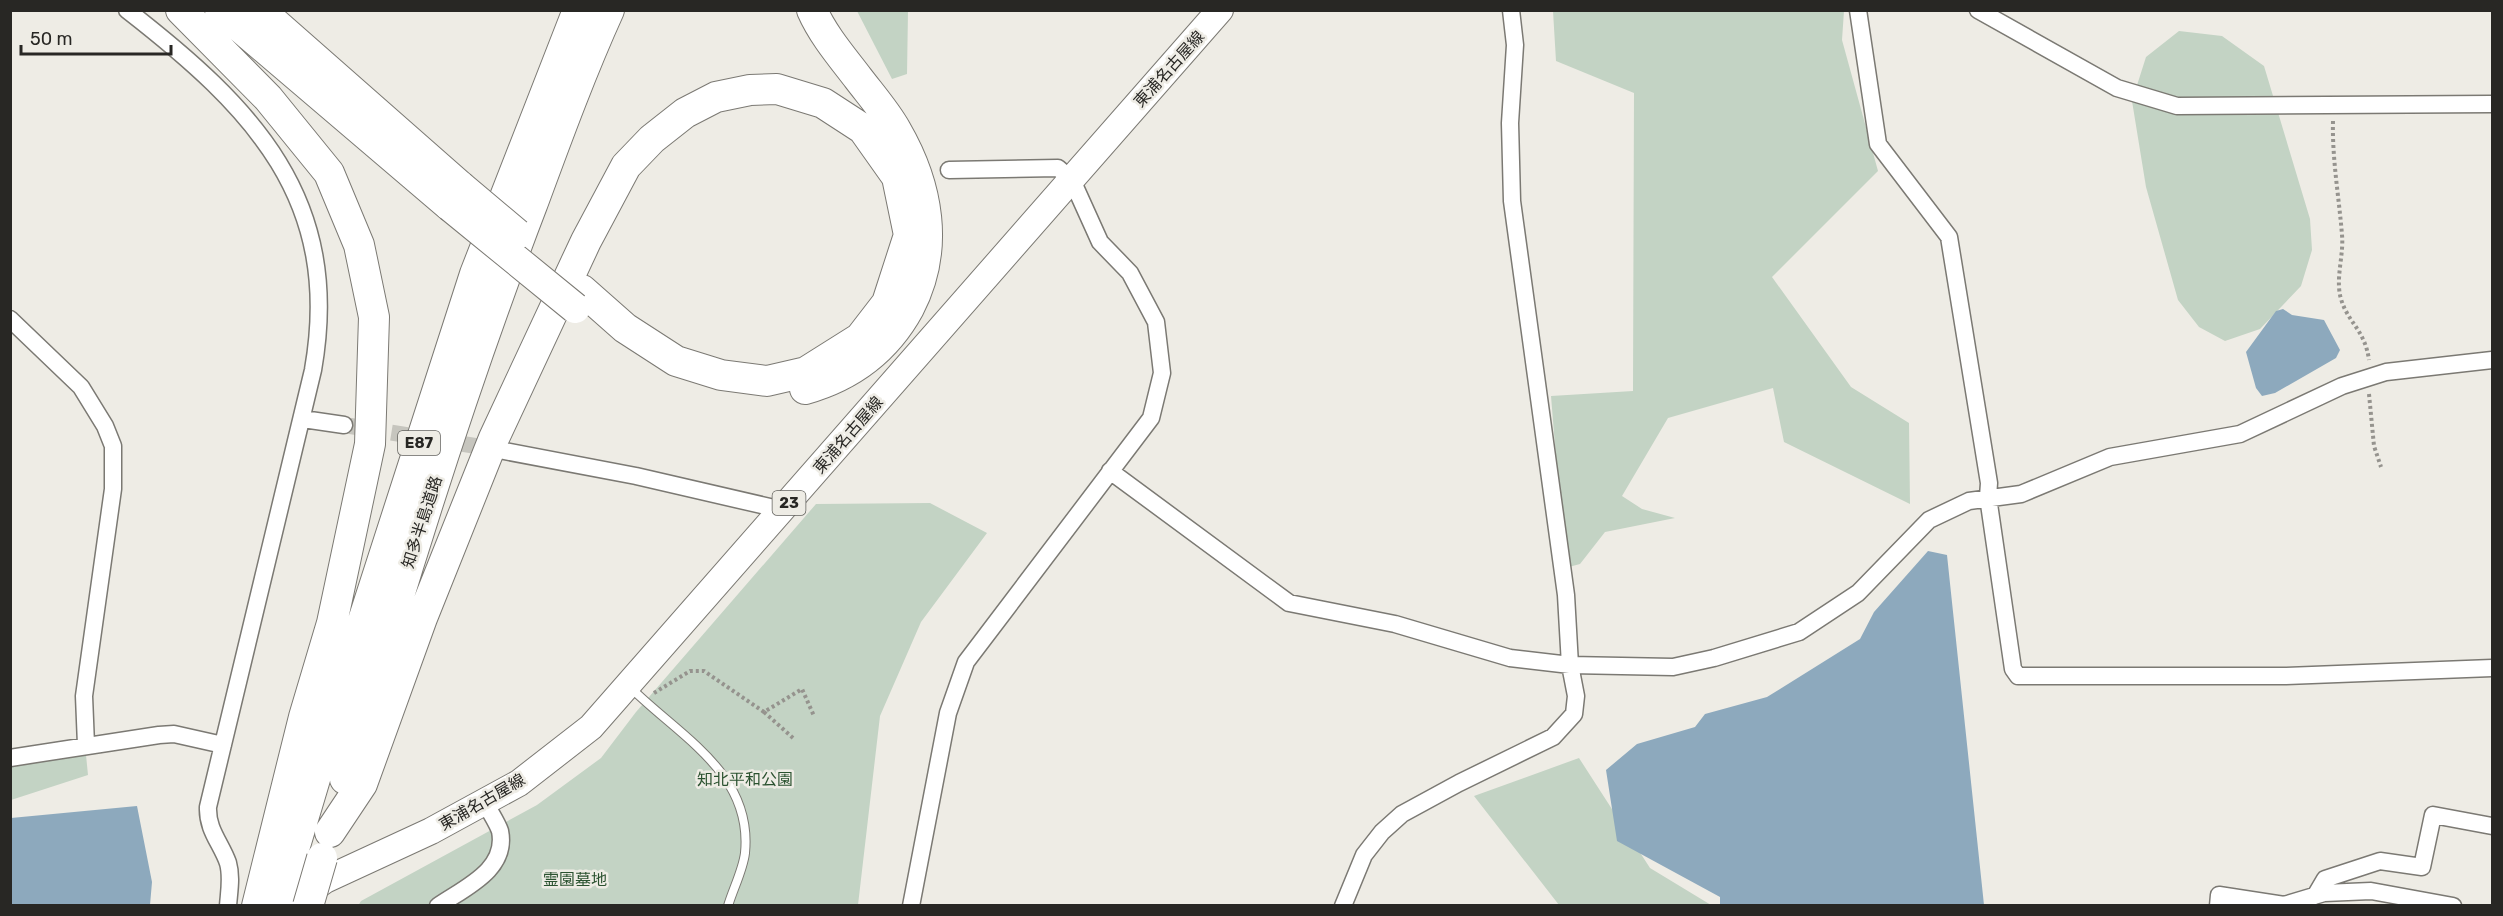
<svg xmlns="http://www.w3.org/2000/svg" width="2503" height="916" font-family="Rubik,'Noto Sans JP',sans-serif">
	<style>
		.green { fill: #c3d3c4 }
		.water { fill: #8da9bd }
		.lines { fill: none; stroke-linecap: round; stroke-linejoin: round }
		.street-tunnel { stroke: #c6c5be; stroke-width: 16; stroke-dasharray: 16 8; stroke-linecap: butt }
		.lane-casing { stroke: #7b7973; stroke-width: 10 }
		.street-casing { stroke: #7b7973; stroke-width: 19 }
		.primary-casing { stroke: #7b7973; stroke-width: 28 }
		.highway-casing { stroke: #7b7973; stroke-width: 32 }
		.path { stroke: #95938e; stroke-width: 4; stroke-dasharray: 3 3; stroke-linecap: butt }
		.lane { stroke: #fff; stroke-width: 8 }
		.street { stroke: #fff; stroke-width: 16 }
		.primary { stroke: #fff; stroke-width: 26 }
		.highway { stroke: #fff; stroke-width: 30 }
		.highway-bridge-casing { stroke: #7b7973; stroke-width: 32; stroke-linecap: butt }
		.highway-bridge { stroke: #fff; stroke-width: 30 }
		.labels { text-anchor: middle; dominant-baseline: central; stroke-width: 5; stroke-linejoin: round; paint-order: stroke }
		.shield { fill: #eeece5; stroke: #63625e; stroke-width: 1.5 }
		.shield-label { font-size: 15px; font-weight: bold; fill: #282724 }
		.street-label { font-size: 16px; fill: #282724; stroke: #eeece5 }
		.park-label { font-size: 16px; fill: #2b5230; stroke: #eeece5 }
	</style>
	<rect width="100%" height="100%" fill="#eeece5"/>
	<path class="green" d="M857,11H908L907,74L892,79Z
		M1553,11H1844L1842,40L1878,171L1772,277L1851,387L1909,423L1910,504L1784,442L1773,388L1668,418L1622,496L1642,509L1675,518L1605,532L1580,564L1565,568L1551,396L1633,391L1634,93L1556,61Z
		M2179,31L2222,36L2264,66L2310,219L2312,250L2301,286L2260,329L2225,341L2199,327L2178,300L2146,187L2132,101L2146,57Z
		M930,503L987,533L921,622L880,716L858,905L358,906L361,901L537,805L601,758L636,712L816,504Z
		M86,755L88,775L11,800V767Z
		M1579,758L1650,868L1711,905H1559L1474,796Z"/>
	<path class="water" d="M2283,309L2292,315L2324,320L2340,350L2336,358L2275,393L2262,396L2256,388L2246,352L2276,311Z
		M1928,551L1947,555L1984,905H1720V897L1617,841L1606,770L1637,744L1695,727L1705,714L1767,697L1860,639L1874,612Z
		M137,806L152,882L150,905H11V818Z"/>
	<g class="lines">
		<path class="street-tunnel" d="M344,425L495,449"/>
		<defs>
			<path id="lane" d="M630,687C679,736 753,773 745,853C743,870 733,889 728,906"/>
			<path id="street" d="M127,10C253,108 343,199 313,370L208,807C207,830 221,843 228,863C232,877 229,892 228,906
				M1858,10L1878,144L1949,237L1989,483L1988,497L2013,669L2018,676H2286L2492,668
				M1978,10L2117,88L2177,106L2492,104
				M10,319L81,387L105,426L113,446V489L84,696L86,745
				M303,419L344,425
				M499,450L636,476L783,510
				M1110,471L1289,603L1395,624L1510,658L1570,665L1673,667L1714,658L1799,632L1858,593L1929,520L1969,501L2021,494L2110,457L2240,434L2342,386L2386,372L2492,360
				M10,758L159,735L174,734L223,745
				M2315,896L2325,879L2380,861L2422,867L2433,815L2492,826
				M438,906C464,888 508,870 500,831C497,822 489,811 485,802
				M911,906L948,713L966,662L1151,418L1162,373L1156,322L1130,273L1100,242L1072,180L1058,168L949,170
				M1343,906L1364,855L1382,832L1402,814L1459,783L1553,737L1574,714L1576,696L1570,665L1566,595L1512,201L1510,123L1515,45L1511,10
				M2218,906L2219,895L2284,905L2324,893L2371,891L2453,906"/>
			<path id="primary" d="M302,896L325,880L431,831L519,783L591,727L1220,10"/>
			<path id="highway" d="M181,10L268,98L329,173L359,245L374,317L370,444L332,623L304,717L257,906
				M220,10L450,206
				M260,10L460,186
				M805,389C851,376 886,350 909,308C940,249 928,185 896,130C886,112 871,95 858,78C842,57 823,35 812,10
				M345,779C400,585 460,393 532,205C556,140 580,74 609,10
				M330,832L362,784L422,618L494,438L586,241L626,166L652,139L685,113L716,97L750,90L777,89L823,103L863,129L897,177L909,235L887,303L860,338L806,372L767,381L721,375L676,361L625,328L582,290
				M277,906L352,655L475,274L578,10"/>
		</defs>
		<use href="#lane" class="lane-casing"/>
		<use href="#street" class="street-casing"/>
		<use href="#primary" class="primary-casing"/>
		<use href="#highway" class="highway-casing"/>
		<path class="path" d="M2333,121C2332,159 2339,197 2342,235C2344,255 2335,279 2341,299C2348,323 2365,330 2369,360
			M2369,394L2374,446L2381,467
			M654,693L690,671H704L764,712L802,689L814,716
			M764,712L793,738"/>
		<use href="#lane" class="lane"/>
		<use href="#street" class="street"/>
		<use href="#primary" class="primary"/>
		<use href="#highway" class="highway"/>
		<defs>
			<path id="highway-bridge" d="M460,186L517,234
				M450,206L575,308
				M308,906L322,858"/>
		</defs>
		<use href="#highway-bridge" class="highway-bridge-casing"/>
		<use href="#highway-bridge" class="highway-bridge"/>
	</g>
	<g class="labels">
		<g class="shield">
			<rect x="398" y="431" width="42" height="24" rx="4.5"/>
			<rect x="772.5" y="491" width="33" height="24" rx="4.5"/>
		</g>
		<g class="shield-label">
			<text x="419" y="443">E87</text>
			<text x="789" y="503">23</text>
		</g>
		<g class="street-label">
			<text transform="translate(1169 69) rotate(-48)">東浦名古屋線</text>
			<text transform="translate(848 435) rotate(-49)">東浦名古屋線</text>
			<text transform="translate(422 522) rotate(-72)">知多半島道路</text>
			<text transform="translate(482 802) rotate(-30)">東浦名古屋線</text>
		</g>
		<g class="park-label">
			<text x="745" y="779">知北平和公園</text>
			<text x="575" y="879">霊園墓地</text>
		</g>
	</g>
	<rect width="2503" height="916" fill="none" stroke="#282724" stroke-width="24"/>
	<path d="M21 45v9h150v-9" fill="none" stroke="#282724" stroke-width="3"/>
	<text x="30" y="45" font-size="18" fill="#282724" stroke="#eeece5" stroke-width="4.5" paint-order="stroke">50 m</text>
</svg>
